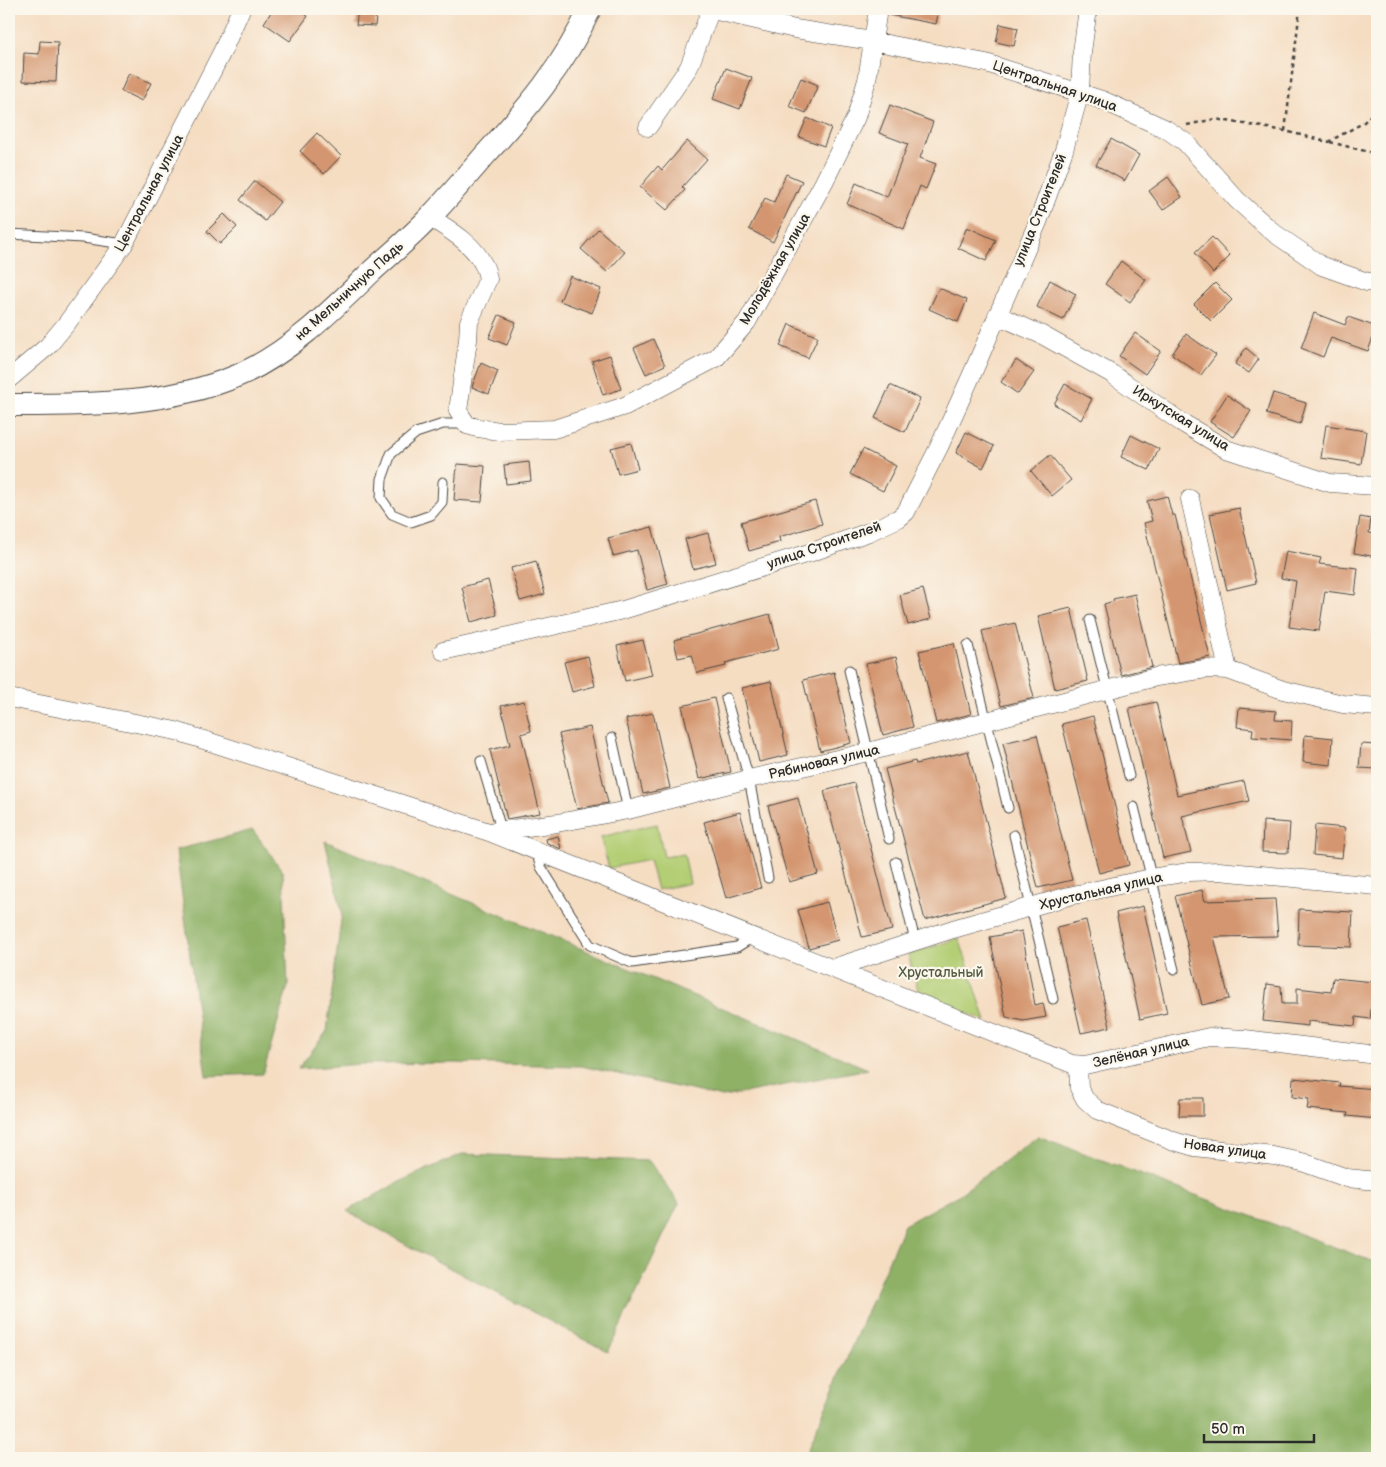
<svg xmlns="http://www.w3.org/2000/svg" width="1386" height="1467" font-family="'Balsamiq Sans',sans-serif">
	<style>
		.green { fill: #b3ce74; stroke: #6f7c50 }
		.forest { fill: #8eb166; stroke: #5c6e48 }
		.building { fill: #d49670 }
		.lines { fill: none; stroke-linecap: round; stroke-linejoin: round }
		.service-casing { stroke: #494642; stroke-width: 11 }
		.minor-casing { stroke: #494642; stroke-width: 19 }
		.tertiary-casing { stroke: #494642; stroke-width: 24 }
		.path { stroke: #494642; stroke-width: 2.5; stroke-dasharray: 4 4; stroke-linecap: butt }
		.service { stroke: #fff; stroke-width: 9 }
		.minor { stroke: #fff; stroke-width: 18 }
		.tertiary { stroke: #fff; stroke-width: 22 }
		.labels { text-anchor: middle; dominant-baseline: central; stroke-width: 4.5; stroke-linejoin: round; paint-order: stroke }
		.street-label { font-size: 14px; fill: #2b2b2b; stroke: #fbf7ec }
		.park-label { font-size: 14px; fill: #545c41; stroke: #fbf7ec }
	</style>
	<rect width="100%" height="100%" fill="#fbf7ec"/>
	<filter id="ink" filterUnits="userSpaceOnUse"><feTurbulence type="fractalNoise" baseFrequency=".02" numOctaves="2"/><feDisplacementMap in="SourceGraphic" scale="10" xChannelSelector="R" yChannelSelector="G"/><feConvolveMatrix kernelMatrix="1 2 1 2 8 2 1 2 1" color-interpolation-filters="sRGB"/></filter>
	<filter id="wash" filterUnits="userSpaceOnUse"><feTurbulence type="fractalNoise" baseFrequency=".0096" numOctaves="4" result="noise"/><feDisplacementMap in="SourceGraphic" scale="20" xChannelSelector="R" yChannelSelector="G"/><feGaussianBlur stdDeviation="1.12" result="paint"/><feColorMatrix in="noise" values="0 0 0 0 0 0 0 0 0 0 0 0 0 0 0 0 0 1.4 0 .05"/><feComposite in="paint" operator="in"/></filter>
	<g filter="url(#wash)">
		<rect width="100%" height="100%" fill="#f5ddc2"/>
		<path class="green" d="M657,824L664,857L684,854L690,883L657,890L649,860L609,868L600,837Z
			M959,938L986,1021L919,993L908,955Z"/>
		<path class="forest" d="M253,830L283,872L288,986L263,1074L206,1076L176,850Z
			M325,841L868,1069L723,1097L581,1066L455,1063L361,1064L298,1069L327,1031L342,912Z
			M1038,1136L1377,1263V1458H812L805,1455L904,1225L960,1194Z
			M462,1154L649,1161L679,1203L608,1352L412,1248L347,1211L403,1180Z"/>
		<g id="blocks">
			<path class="building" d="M273,9H297L308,16L290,41L264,23Z
				M358,9H377L375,26L356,25Z
				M889,9H939L936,24L889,15Z
				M1000,24L1018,28L1014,46L996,42Z
				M40,41L58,42L56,82L23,81L24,53L39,54Z
				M726,68L752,78L740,109L713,99Z
				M129,73L151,83L142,101L121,91Z
				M801,78L818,85L806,113L789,106Z
				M890,105L933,122L920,158L936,164L926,189L920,186L904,229L847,204L856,183L887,197L908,144L879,133Z
				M807,118L831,128L824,146L799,137Z
				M317,133L341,156L324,174L300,151Z
				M1111,139L1139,155L1125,181L1096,165Z
				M687,141L707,159L682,187L685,190L667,210L640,187L658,166L662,170Z
				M786,174L802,181L773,242L749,229L765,198L774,202Z
				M1168,177L1182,197L1163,210L1149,191Z
				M255,181L280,202L265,221L240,200Z
				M224,214L237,227L220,244L207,231Z
				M967,227L996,240L986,261L958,248Z
				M598,229L625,252L607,272L581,249Z
				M1212,237L1230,256L1213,273L1195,253Z
				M1121,261L1146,280L1130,302L1105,284Z
				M570,276L601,289L592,313L560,301Z
				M1050,280L1076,294L1063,320L1037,307Z
				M1215,283L1232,300L1211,321L1194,304Z
				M939,288L967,300L958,322L929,309Z
				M1314,313L1345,325L1348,317L1377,327L1368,351L1331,338L1323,357L1301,348Z
				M499,315L516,322L507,345L489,338Z
				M789,324L818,337L808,358L780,346Z
				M1135,333L1161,351L1145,374L1119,356Z
				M1186,334L1216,355L1201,375L1172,354Z
				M653,339L665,365L646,374L634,348Z
				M1246,348L1259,359L1249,373L1235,364Z
				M610,355L621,389L603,395L592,361Z
				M1016,360L1034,372L1018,394L1001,382Z
				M481,363L498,371L489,394L472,387Z
				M1065,384L1092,399L1081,420L1054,404Z
				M890,385L920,399L905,432L875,418Z
				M1273,393L1306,403L1300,424L1266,414Z
				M1227,395L1251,411L1234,437L1210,422Z
				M1326,425L1366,431L1361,464L1321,458Z
				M966,432L994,446L983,468L956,453Z
				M1131,435L1159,449L1149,470L1121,457Z
				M631,443L638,469L618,474L611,448Z
				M863,449L896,466L883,491L850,474Z
				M1050,455L1071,480L1052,496L1031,471Z
				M529,462L531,481L506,484L504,465Z
				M457,464L485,466L482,502L454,500Z
				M1167,496L1172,515H1175L1210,657L1178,663L1144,523L1152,521L1147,501Z
				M815,501L822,524L779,537L780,542L749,551L741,522Z
				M1239,508L1256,583L1227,590L1210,514Z
				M1360,517L1371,519L1369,533L1377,534V557L1354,553Z
				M652,527L668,584L647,590L637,550L613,556L608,538Z
				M708,533L716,563L693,569L685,539Z
				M1286,551L1321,558L1319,564L1358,568L1355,595L1325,591L1319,631L1289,627L1296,581L1281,578Z
				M536,561L545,594L520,601L511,568Z
				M488,580L497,615L471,622L462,587Z
				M923,589L931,619L908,625L900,595Z
				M1135,594L1152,667L1121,675L1104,604L1114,601L1113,599Z
				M1071,608L1088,681L1055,689L1038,616Z
				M770,614L779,649L725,663L726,666L697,673L692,655L678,658L674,640Z
				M1015,623L1034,698L1001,706L982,631Z
				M643,640L652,675L625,681L617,646Z
				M954,643L971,714L936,723L919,651Z
				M588,656L595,686L572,692L564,662Z
				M896,657L913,727L883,735L866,664Z
				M834,672L851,743L820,751L803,680Z
				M771,681L788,755L759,762L742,688Z
				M714,698L731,772L699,779L682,706Z
				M524,701L531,731L521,734L540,813L507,819L490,750L510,745L501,706Z
				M1156,702L1177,795L1244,781L1249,801L1182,816L1191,852L1163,858L1129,708Z
				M1239,708L1276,711L1275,720L1292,721L1291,740L1252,737L1253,729L1237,727Z
				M653,713L670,788L643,794L626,719Z
				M1093,716L1129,865L1099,873L1062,724Z
				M590,727L608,803L577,809L559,734Z
				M1037,735L1072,880L1038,888L1003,743Z
				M1305,735L1333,738L1331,765L1303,762Z
				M1361,744L1377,745V769L1359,768Z
				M968,751L1006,898L925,920L885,769L915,761L916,764Z
				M854,783L892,930L862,937L824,791Z
				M798,798L818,874L789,882L768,806Z
				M740,812L761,888L726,898L704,822Z
				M1263,821L1290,823L1288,853L1262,852Z
				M1315,825L1345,828L1342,858L1313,855Z
				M558,836L561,849L547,843L546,839Z
				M1202,890L1205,901L1275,899L1278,936L1214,937L1229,999L1202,1005L1175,896Z
				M827,902L838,940L809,948L798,910Z
				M1143,906L1167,1013L1140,1019L1116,913Z
				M1299,909L1353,912L1351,947L1298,945Z
				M1086,920L1110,1027L1081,1033L1057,927Z
				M1022,931L1035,1005L1043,1003L1046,1017L1023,1021L1006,1017L990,937Z
				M1333,978L1374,982L1370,1019L1356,1017L1355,1026L1308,1021V1026L1263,1021L1267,984L1281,986L1282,1004H1297V988L1331,992Z
				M1293,1078L1340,1083L1339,1086L1377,1089V1119L1347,1116L1348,1113L1307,1109L1309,1099L1292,1097Z
				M1180,1098H1203V1116H1179Z"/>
		</g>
	</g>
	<g filter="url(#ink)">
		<use href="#blocks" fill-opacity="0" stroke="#494642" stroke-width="1"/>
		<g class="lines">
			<defs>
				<path id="service" d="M9,234L83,238L124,244
					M443,482L442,502L431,515L411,522L392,514L381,498L382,479L391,454L416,433L443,424H467
					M1090,620L1129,776
					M968,645L1008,808
					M849,670L889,839
					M726,698L749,779L768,878
					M612,738L628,810
					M481,761L501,829
					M1134,807L1174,970
					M1014,835L1053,999
					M536,852L541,867L590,945L632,963L737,947L753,937
					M896,862L915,941"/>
				<path id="minor" d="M708,9L795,29L872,41L986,63L1102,100L1166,129L1185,142L1237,200L1274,233L1322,266L1367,282H1377
					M648,127L689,67L711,9
					M430,217C449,230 473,243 483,264C486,268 487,274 488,279L469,322L468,340L458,411L467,425L478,428L500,431L554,429L625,406L716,358L747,322L824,182L856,117L867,80L878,9
					M997,315L1042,335L1112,374L1181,422L1226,449L1330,483L1377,486
					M9,379L48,346L67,323L124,244L223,50L241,9
					M1190,499L1228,670
					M443,651L623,610L809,553L869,532L899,518L906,512L939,447L973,372L1038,222L1064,150L1080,92L1082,52L1088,9
					M9,698L176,731L489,832L1072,1064L1085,1065L1209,1037L1245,1039L1377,1055
					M490,832L557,823L628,810L749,779L868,752L1156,677L1206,669L1228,670L1283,690L1343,704L1377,707
					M833,968L953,929L1069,896L1151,878L1189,872L1219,871L1377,886
					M1078,1065L1079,1088L1085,1099L1097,1110L1174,1141L1194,1147L1274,1156L1302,1162L1347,1178L1377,1181"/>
				<path id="tertiary" d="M9,405C85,405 167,406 239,375C290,353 333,309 372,271C392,253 412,236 430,217C449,197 467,176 485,155C528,108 563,67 590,9"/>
			</defs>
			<use href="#service" class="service-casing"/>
			<use href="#minor" class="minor-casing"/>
			<use href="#tertiary" class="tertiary-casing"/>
			<path class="path" d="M1187,125L1215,119L1285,131L1328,142L1363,123L1377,109
				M1285,131L1300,9
				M1330,142L1377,154"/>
			<use href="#service" class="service"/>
			<use href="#minor" class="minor"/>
			<use href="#tertiary" class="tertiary"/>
		</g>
	</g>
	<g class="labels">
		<g class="street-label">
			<text transform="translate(1055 86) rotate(19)">Центральная улица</text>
			<text transform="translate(149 193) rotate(-62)">Центральная улица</text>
			<text transform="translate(1040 210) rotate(-68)">улица Строителей</text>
			<text transform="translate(775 269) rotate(-60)">Молодёжная улица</text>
			<text transform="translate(349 291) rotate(-42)">на Мельничную Падь</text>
			<text transform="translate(1181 418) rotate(32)">Иркутская улица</text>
			<text transform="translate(824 545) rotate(-19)">улица Строителей</text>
			<text transform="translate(824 762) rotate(-13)">Рябиновая улица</text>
			<text transform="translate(1101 891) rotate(-13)">Хрустальная улица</text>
			<text transform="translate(1141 1052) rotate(-13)">Зелёная улица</text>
			<text transform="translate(1225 1149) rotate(8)">Новая улица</text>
		</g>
		<g class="park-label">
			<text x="941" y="972">Хрустальный</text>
		</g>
	</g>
	<rect width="1386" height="1467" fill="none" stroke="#fbf7ec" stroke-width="30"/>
	<path d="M1204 1434v8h110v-8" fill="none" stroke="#2b2b2b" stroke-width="2.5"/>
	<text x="1211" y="1434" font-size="15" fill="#2b2b2b" stroke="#fbf7ec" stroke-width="4" paint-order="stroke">50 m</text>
</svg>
